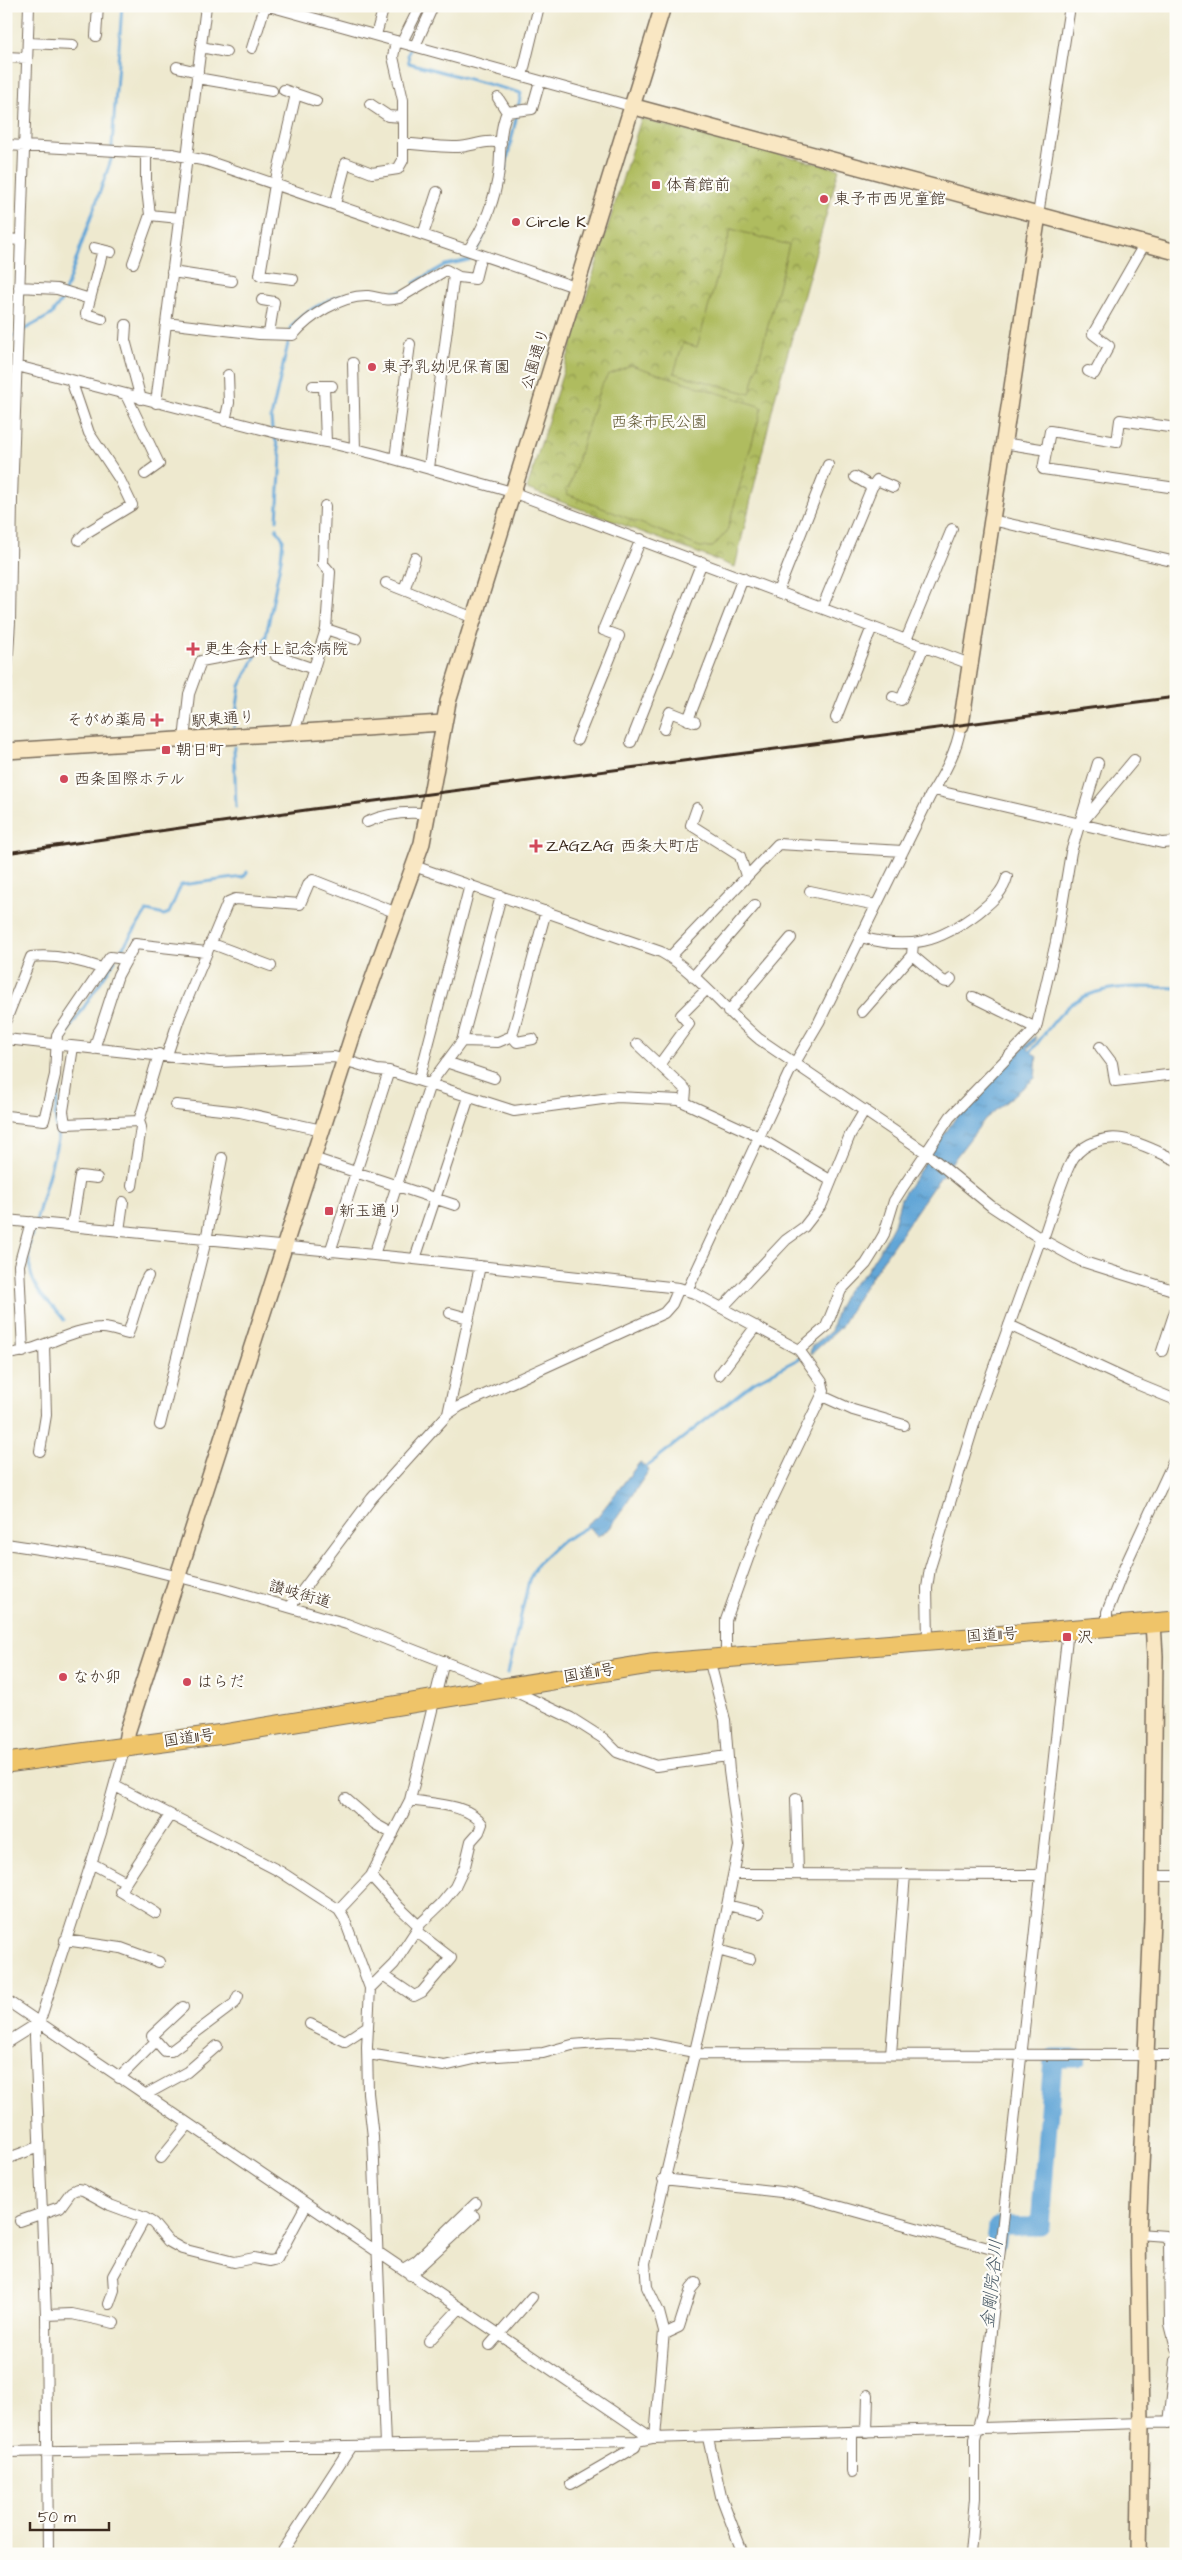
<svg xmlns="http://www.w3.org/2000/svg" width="1182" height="2560" font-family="'Architects Daughter','Klee One',sans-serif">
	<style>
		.park { fill: url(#park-crowns); stroke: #75733e }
		.pitch { fill: #afbc5e; stroke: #75733e }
		.water { fill: url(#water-ripples); stroke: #4e687a }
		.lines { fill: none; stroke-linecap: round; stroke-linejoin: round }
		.stream { stroke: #62a6d7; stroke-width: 3 }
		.river { stroke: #62a6d7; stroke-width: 19 }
		.street-casing { stroke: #7a6d5c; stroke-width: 12 }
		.secondary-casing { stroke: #7a6d5c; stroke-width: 18 }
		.highway-casing { stroke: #7a6d5c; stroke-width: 21 }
		.street { stroke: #fff; stroke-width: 10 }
		.secondary { stroke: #f9e7c3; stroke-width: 15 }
		.highway { stroke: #efc469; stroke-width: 19 }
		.rail { stroke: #3b2a1e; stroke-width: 3 }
		.poi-dot { fill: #d1495b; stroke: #fdfcf7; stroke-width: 2 }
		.labels { text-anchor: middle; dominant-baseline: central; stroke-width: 4.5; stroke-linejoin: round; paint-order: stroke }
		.poi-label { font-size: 16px; fill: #3b2a1e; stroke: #fdfcf7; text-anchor: start }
		.street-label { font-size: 16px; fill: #3b2a1e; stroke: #fdfcf7 }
		.park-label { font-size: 16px; fill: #5e5631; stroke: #fdfcf7 }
		.water-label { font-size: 18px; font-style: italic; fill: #4b5c68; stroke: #fdfcf7 }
	</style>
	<defs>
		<pattern id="park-crowns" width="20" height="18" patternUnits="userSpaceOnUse" patternTransform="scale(1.25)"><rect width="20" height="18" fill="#afbc5e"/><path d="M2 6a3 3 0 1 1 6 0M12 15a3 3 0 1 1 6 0" fill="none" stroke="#90994d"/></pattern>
		<pattern id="water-ripples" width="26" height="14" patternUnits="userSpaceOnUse" patternTransform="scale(1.25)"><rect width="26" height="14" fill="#62a6d7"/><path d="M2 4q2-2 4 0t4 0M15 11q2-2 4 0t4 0" fill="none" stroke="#5287ae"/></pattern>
	</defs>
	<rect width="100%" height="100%" fill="#fdfcf7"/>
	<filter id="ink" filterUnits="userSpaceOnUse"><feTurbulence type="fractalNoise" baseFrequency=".02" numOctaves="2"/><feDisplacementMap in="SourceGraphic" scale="10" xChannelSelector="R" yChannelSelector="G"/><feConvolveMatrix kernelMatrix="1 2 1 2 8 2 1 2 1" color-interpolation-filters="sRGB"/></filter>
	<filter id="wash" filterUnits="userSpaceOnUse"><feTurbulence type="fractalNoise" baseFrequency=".0096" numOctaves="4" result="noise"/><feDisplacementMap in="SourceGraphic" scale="20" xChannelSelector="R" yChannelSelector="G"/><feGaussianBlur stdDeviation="1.12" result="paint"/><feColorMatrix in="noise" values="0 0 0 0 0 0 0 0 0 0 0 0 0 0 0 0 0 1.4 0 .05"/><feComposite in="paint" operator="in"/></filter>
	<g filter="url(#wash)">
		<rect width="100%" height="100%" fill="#eee9cf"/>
		<path class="park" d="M641,119L839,169L775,398L735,567L527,489Z"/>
		<path class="pitch" d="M731,229L789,245L750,394L674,373L683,343L697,347Z
			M631,365L762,407L727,531L713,547H700L567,494L600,388L608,375Z"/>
		<path class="water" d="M1035,1036L1036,1040L1028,1049L1037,1057L1035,1078L985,1119L933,1187L859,1295L840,1328L810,1355L811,1347L831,1331L837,1310L847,1290L865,1273L881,1248L894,1224L901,1198L956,1117Z
			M640,1462L649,1470L610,1528L598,1536L586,1525L598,1516Z"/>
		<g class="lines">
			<path class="stream" d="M422,19L427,6
				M411,46L408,53L409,63L521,93L518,108
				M502,183L517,114
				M414,283L445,265L469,260L480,244L488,225
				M355,292H373
				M384,294L402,291
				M20,332L51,315L62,300L111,160L122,6
				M6,339L15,335
				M272,429L271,418L292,326C304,311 328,300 346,294
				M274,435L281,457L277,520
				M234,727L240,686L266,636L281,559L283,539L276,528
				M234,747L236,807
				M118,955L147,911L164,915L169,913L181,885L243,877L247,872
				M1029,1054C1043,1037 1056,1015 1074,1002C1102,983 1144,987 1176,988
				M32,1236L58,1140L55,1115L61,1078L63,1039L115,960
				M30,1242C27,1263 30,1283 45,1299C52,1306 58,1312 64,1320
				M642,1470L754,1382L802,1357
				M508,1673L529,1580L537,1564L559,1543L590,1525"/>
			<path class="river" d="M996,2242L998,2226H1040L1053,2058H1077"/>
		</g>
	</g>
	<g filter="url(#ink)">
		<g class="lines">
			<defs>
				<path id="street" d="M269,6L631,106
					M376,35L384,6
					M96,36L98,6
					M402,42L420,6
					M28,43L73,45
					M415,46L433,6
					M201,47L226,52
					M252,48L265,6
					M6,57L27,58
					M177,67L198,72
					M522,76L539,6
					M197,78L272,91
					M284,90L316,101
					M498,98L507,112
					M370,104L388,116L403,117
					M403,143C421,145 440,147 458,147C474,146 485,139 501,143
					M6,145L172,154L207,161L575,287
					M335,204L346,163L372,173L398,169L403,160V100L393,57L396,41
					M150,215L179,218
					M1038,215L1070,6
					M423,235L437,192
					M6,239L20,240
					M94,248L111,252
					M468,250C484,230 496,196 499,170C501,151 499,130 507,112L532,109L540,81
					M133,263L150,215L146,181V153
					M172,272L232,281
					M293,279L260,275L275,184L296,94
					M19,287L57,289L90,299
					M262,300L274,302L269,333
					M102,319L86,314L103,250
					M166,323L259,334L293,335C309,316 341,295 368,296C379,297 386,302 399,298L446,270L459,277L475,279L481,255
					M126,325L125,340L141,399
					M353,363L355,449
					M17,366L277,433L326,442L376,454L512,492L970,664
					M1088,371L1094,374L1109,346L1093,334L1145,243
					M71,380L89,433L120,480L132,505L86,533L79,540
					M313,386H332
					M324,386L326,442
					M126,395L159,464L145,474
					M156,403L206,6
					M225,421L229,403L228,375
					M1176,428L1120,420L1117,442L1050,431L1043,469L1176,488
					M1003,443L1047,450
					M395,459L410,344
					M429,468L454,275
					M855,477L872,487
					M992,520L1176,562
					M386,583L474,618
					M404,590L415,558
					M778,591L828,465
					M822,608L872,487L877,480L893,487
					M326,629L356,639
					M906,640L952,529
					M276,656L314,669
					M6,683L10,622L12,499L29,6
					M893,697L901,700L924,646
					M836,718L872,627
					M688,720L743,578
					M664,729L670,712L695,722
					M294,732L326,629L330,572L323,564L325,506
					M184,740L189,694L201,661L249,652
					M577,740L619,636L603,630L641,539
					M631,742L702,562
					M934,790L1162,843L1176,842
					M697,808L691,825L740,856L746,876
					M1084,820L1134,760
					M367,822C388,813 407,811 429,814
					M414,866L661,952C693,969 729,1014 759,1039L925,1152L991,1206L1041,1239L1081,1261L1176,1291
					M810,891L876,905
					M861,937C909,951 940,942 979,912C991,902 1003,893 1007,877
					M210,943L271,966
					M912,955L943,981L948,982L951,979
					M670,957L778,844L903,851
					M693,977L755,905
					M973,997L1036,1028
					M728,1012L791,938
					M862,1012L912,955L913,943
					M6,1020L31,957C54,954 79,960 101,968
					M512,1036L546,911
					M6,1039L219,1062L334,1057L377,1070L389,1071L514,1111L617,1097L679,1100L751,1133L830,1180
					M462,1041L498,1042L512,1036L517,1042L533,1039
					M637,1044L686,1090L685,1102
					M73,1047L63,1111L65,1124L139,1121L159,1054
					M1100,1047L1112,1063L1115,1081L1176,1074
					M94,1049L118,975L135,944L206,952
					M167,1055L179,1019L228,902L235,899L300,904L309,883L313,880L397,913
					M446,1062L494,1078
					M659,1065L689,1024L681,1015L706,990
					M419,1080L470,885
					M176,1105L240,1112L322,1130
					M6,1116L44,1120L55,1075L57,1035L110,957L125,959
					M313,1158L455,1205
					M132,1186L141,1127L139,1121
					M6,1220L405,1258L679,1288L694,1293L799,1350L822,1382L824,1391L760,1525L726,1620V1658
					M72,1226L80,1176L97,1178
					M119,1231L123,1202
					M330,1252L389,1071
					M374,1255L430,1084L462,1041L501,896
					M415,1259L469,1097
					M688,1289L789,1073L819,1022L930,796C944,774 957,751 961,725
					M722,1308L786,1240L804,1227L822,1204L850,1135L865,1110
					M450,1313L468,1318
					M1009,1325L1132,1382L1176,1400
					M799,1350L826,1327L841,1290L866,1264L876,1248L884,1234L894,1201L901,1190L950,1117L1036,1028L1056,942L1071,852L1098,763
					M1162,1351L1176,1308
					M23,1352L19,1265L31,1222
					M6,1354C40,1352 68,1329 101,1328C109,1327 120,1332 128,1334L143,1286L148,1276
					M719,1375L756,1326
					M822,1396L853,1410L904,1425
					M448,1414L480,1266
					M160,1425L206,1240L222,1158
					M40,1451L46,1415L44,1345
					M6,1544L111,1560L223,1588L347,1624L491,1680L571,1718L604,1739L617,1752L656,1766L727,1756
					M290,1607L372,1498L448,1414L460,1406L664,1313L672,1304L679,1288
					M1107,1626V1612L1125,1566L1176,1456
					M928,1640L927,1588L930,1568L979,1408L1039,1243L1045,1233C1051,1216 1065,1169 1074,1157C1085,1143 1105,1136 1122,1139C1140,1142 1158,1152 1176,1160
					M115,1786L281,1872L339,1910L344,1918L370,1988L367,2047L368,2093L373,2137L385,2445
					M796,1798L798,1874
					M346,1799L375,1824L393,1834
					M91,1863L126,1882
					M734,1874L1041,1875
					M371,1876L399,1907L419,1926
					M1153,1876H1176
					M727,1905L759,1913
					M339,1910L371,1876L410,1800L444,1661
					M156,1913L120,1891L170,1815
					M65,1940L121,1948L159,1962
					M718,1950L750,1959
					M383,1975L414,1996L422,1992L451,1958L416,1931
					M370,1988L394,1964L421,1923L441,1904L455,1887L465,1866L471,1841L479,1832L482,1824C469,1804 432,1804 410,1800
					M6,2000L652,2438
					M183,2007L152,2036L165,2051H171L235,2003L238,1996
					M310,2024L345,2041L368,2026
					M6,2043L38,2023
					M368,2054L444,2066L483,2057L543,2053L572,2045L610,2042L648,2043L694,2052
					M693,2054L1176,2055
					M891,2054L905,1874
					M119,2078L156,2041
					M145,2095L187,2072L217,2046
					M161,2158L188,2125
					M6,2159L39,2147
					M663,2179L790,2193L999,2251
					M20,2221L60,2207L71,2192L77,2189L83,2190L110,2205L145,2218L153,2223L168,2241L182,2249L234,2262L253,2258L269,2261L277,2259L306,2205
					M1138,2234L1166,2236L1169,2242L1170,2324L1176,2348
					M403,2269L416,2261L476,2203
					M410,2275L474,2216
					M109,2304L114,2290L113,2276L145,2218
					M46,2315L72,2314L114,2323
					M664,2334L679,2327L691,2289L696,2283
					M429,2341L460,2308
					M490,2345L532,2297
					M1169,2423L1176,2360
					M867,2432L868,2395
					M852,2433V2472
					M655,2438L664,2331L659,2312L647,2287L645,2263L713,1975L739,1846L729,1771L725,1720L709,1659
					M708,2438L721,2496L743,2554
					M6,2452L637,2441L652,2438L1176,2422
					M571,2484L635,2447L637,2441
					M48,2554L46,2315L35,2036L101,1833L125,1747
					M281,2554L351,2446
					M970,2554L975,2498V2439L982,2412L987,2368L1068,1629"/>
				<path id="secondary" d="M631,106L1176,252
					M961,725L1038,215
					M6,751L442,723
					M125,1747L128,1730L354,1031L422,843L448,702L663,6
					M1139,2554L1141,2424L1138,2234L1152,1920L1155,1656L1153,1623"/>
				<path id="highway" d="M6,1763L223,1734L650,1664L1176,1621"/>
			</defs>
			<use href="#street" class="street-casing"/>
			<use href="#secondary" class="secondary-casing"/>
			<use href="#highway" class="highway-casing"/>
			<use href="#street" class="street"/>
			<use href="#secondary" class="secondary"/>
			<use href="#highway" class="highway"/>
			<path class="rail" d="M6,853L313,809L1176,697"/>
		</g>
	</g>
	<g class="poi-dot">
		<rect x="651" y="180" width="10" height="10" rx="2.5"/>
		<circle cx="824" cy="199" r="5"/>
		<circle cx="516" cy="222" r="5"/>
		<circle cx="372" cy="367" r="5"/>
		<path d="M190.5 641.5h5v5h5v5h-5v5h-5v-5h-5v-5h5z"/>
		<path d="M154.5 712.5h5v5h5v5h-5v5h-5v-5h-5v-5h5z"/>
		<rect x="161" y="745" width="10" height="10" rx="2.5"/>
		<circle cx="64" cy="779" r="5"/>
		<path d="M533.5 838.5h5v5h5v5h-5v5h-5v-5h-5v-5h5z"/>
		<rect x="324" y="1206" width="10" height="10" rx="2.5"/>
		<rect x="1062" y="1632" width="10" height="10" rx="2.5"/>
		<circle cx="63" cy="1677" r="5"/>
		<circle cx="187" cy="1682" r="5"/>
	</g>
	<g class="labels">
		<g class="poi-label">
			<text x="666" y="185">体育館前</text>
			<text x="834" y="199">東予市西児童館</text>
			<text x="526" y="222">Circle K</text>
			<text x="382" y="367">東予乳幼児保育園</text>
			<text x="204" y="649">更生会村上記念病院</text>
			<text x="147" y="720" text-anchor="end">そがめ薬局</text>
			<text x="176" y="750">朝日町</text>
			<text x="74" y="779">西条国際ホテル</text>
			<text x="546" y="846">ZAGZAG 西条大町店</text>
			<text x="339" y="1211">新玉通り</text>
			<text x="1077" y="1637">沢</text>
			<text x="73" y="1677">なか卯</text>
			<text x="197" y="1682">はらだ</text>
		</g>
		<g class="street-label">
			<text transform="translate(535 359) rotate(-73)">公園通り</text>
			<text transform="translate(223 719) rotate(-4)">駅東通り</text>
			<text transform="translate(300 1594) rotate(16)">讃岐街道</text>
			<text transform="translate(992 1635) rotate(-4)">国道11号</text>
			<text transform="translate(589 1673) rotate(-9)">国道11号</text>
			<text transform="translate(189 1738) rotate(-8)">国道11号</text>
		</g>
		<g class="park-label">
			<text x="659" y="422">西条市民公園</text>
		</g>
		<g class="water-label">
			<text transform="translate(992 2284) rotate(-84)">金剛院谷川</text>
		</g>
	</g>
	<rect width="1182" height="2560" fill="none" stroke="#fdfcf7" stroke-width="25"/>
	<path d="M30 2522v8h79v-8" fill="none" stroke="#3b2a1e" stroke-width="2.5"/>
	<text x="38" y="2522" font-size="15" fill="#3b2a1e" stroke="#fdfcf7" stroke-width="4" paint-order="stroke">50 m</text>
</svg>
